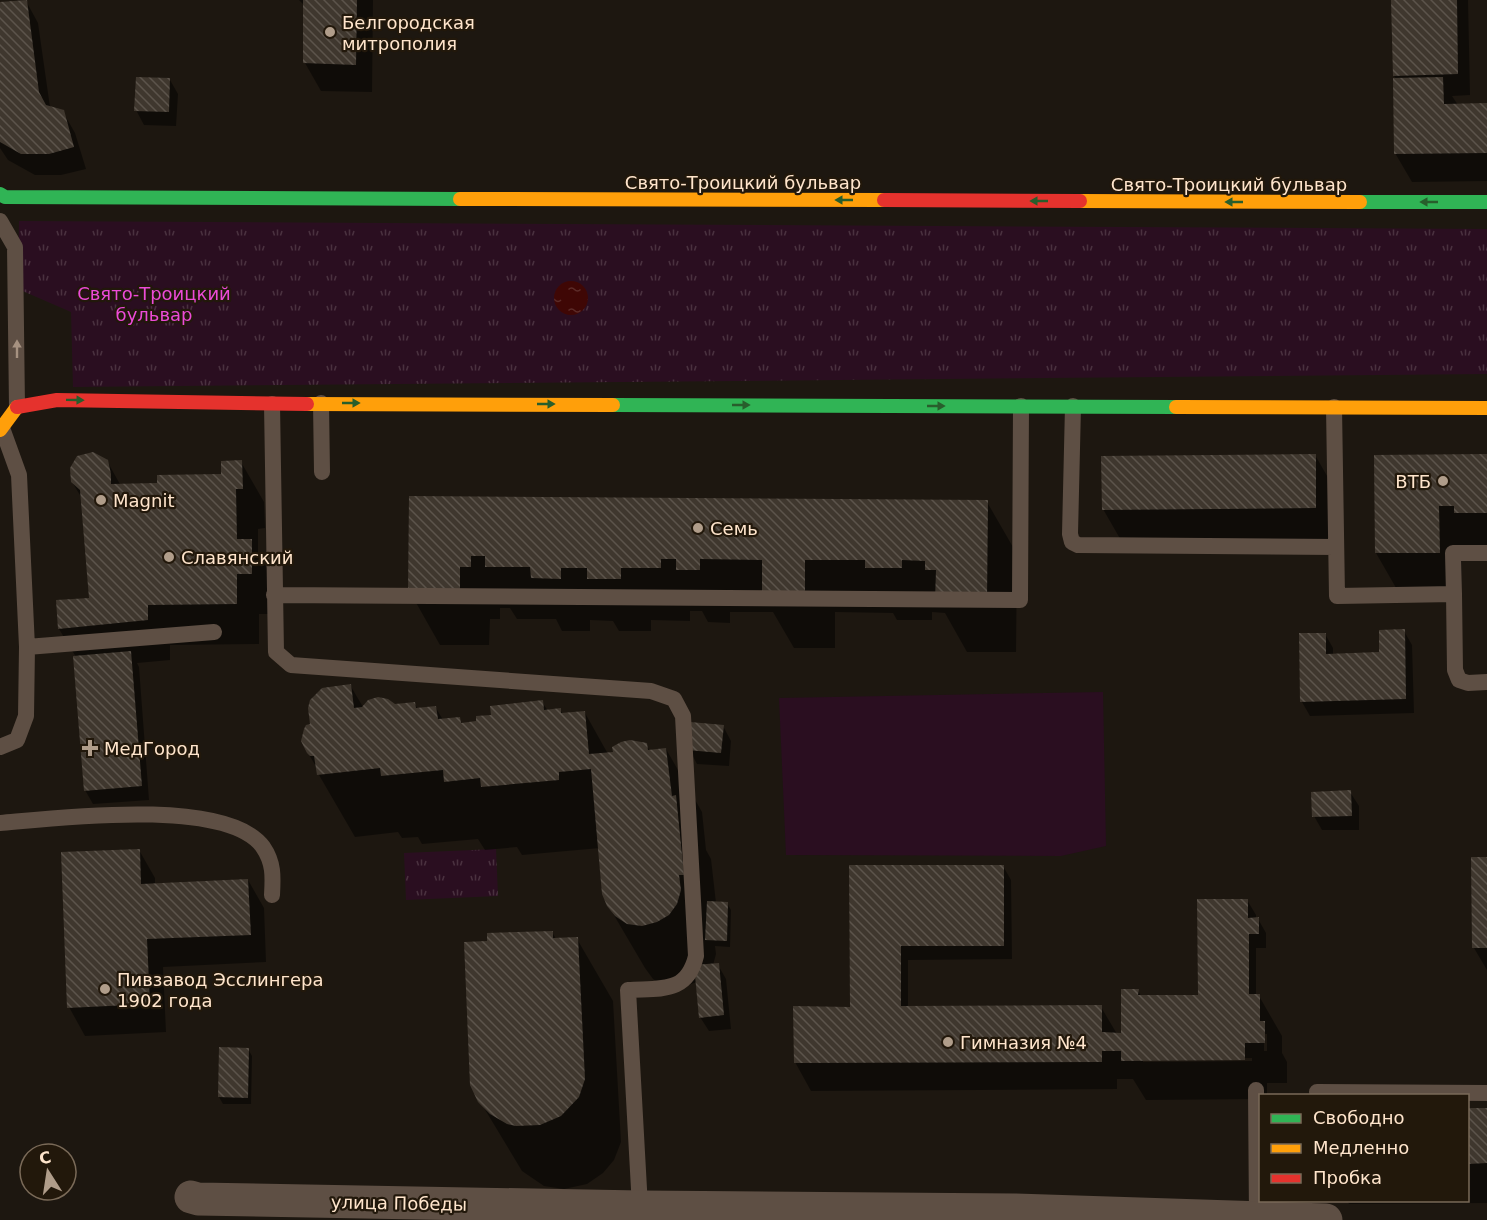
<svg xmlns="http://www.w3.org/2000/svg" width="1487" height="1220" font-family="'DejaVu Sans',sans-serif">
	<style>
		.green { fill: #2a0e20 }
		.park { fill: url(#park-tufts) }
		.water { fill: url(#water-ripples) }
		.shadow { fill: #0007; fill-rule: evenodd }
		.building { fill: url(#building-back-hatch) }
		.lines { fill: none; stroke-linecap: round; stroke-linejoin: round }
		.lane { stroke: #5e4f44; stroke-width: 16 }
		.street { stroke: #5e4f44; stroke-width: 33 }
		.fast { stroke: #30b455; stroke-width: 14 }
		.slow { stroke: #ff9f0a; stroke-width: 14 }
		.jam { stroke: #e5322d; stroke-width: 14 }
		.oneway { fill: #285e2c }
		.oneway2 { fill: #a69281 }
		.poi-dot { fill: #b09d8a; stroke: #22180b; stroke-width: 2 }
		.labels { text-anchor: middle; dominant-baseline: central; stroke-width: 4.5; stroke-linejoin: round; paint-order: stroke }
		.poi-label { font-size: 18px; fill: #ffe5cc; stroke: #22180b; text-anchor: start }
		.street-label { font-size: 18px; fill: #ffe5cc; stroke: #22180b }
		.park-label { font-size: 18px; fill: #ec4bd7; stroke: #22180b }
	</style>
	<defs>
		<pattern id="park-tufts" width="24" height="20" patternUnits="userSpaceOnUse" patternTransform="scale(1.5)"><rect width="24" height="20" fill="#2a0e20"/><path d="M3 7l-1-3M5 7V3M7 7l1-3M15 17l-1-3M17 17v-4M19 17l1-3" fill="none" stroke="#4a313f"/></pattern>
		<pattern id="water-ripples" width="26" height="14" patternUnits="userSpaceOnUse" patternTransform="scale(1.5)"><rect width="26" height="14" fill="#3f0705"/><path d="M2 4q2-2 4 0t4 0M15 11q2-2 4 0t4 0" fill="none" stroke="#5c2b28"/></pattern>
		<pattern id="building-back-hatch" width="6" height="6" patternUnits="userSpaceOnUse" patternTransform="scale(1.5)"><rect width="6" height="6" fill="#3f372e"/><path d="M-1 5l2 2M0 0l6 6M5-1l2 2" fill="none" stroke="#5c544b"/></pattern>
	</defs>
	<rect width="100%" height="100%" fill="#1d1710"/>
	<path class="green" d="M1103,692L1106,846L1061,856L786,855L779,698Z"/>
	<path class="park" d="M19,221L1487,229V374L73,387L71,312L18,289Z
		M496,849L498,896L406,900L404,853Z"/>
	<path class="water" d="M554 298a17 17 0 1 1 34 0a17 17 0 1 1-34 0Z"/>
	<path class="shadow" d="M299,0H373L372,92L321,91L305,63V6Z
		M1393,0H1468L1470,95L1452,96L1458,105H1487V181L1412,182L1395,153L1397,80L1394,76Z
		M26,1L38,23L50,107L63,112L75,133L86,169L61,175H35L8,160L0,148V4Z
		M170,80L178,94L176,126L144,125L136,110Z
		M1315,455L1338,495V547L1126,549L1103,509Z
		M1487,455V553L1462,546V592L1399,593L1376,553Z
		M107,461L121,486L158,484L222,475L241,462L264,502L265,528L258,529V553L274,580L275,614H259V644L170,645V660L137,663L139,667L149,800L93,804L85,790L76,657L59,629L91,599L83,500L72,482Z
		M411,498L987,502L1017,554L1016,652H967L945,613L932,612V620H897L893,613L835,612V648H794L773,612H730V623L708,622L702,611H690V621L651,620V631H619L613,621L590,620V631H562L556,619H517L510,608H500V619H490L489,645H440L410,592Z
		M1404,631L1412,645L1414,713L1310,716L1302,702L1325,634L1333,648V655L1381,654Z
		M350,685L363,707L414,703L418,709L436,708L443,720L459,719L462,724L478,723L492,716L542,702L548,711L560,710L563,714L585,713L608,754L646,745L650,751L666,749L702,812L706,850L711,859L716,903H727L731,910L730,947L715,946L716,954L713,965H718L726,979L731,1029L709,1031L700,1017L697,982L679,988L664,986L653,979L645,968L608,905L600,848L522,855L517,847L485,850L478,839L422,844L418,837L402,838L398,832L355,837L319,775L317,768L308,753L312,725L310,704L314,696L323,689Z
		M723,726L731,741L729,766L697,764L689,749Z
		M1350,792L1359,806V830H1322L1314,816Z
		M139,850L155,878V884L248,880L264,908L266,962L163,967L166,1032L85,1036L69,1007Z
		M1487,858V970L1474,948Z
		M1003,866L1011,880L1012,959L908,960V1007H1101L1117,1034L1123,1039L1138,991L1141,996H1199L1247,900L1256,915V919H1258L1266,933V948H1256V996H1259L1282,1036V1053L1287,1062V1083H1267V1096H1260V1099L1146,1100L1133,1079H1117V1089L811,1091L795,1062L851,1008V867ZM1264,1034H1267V1051H1264ZM1252,1058V1061L1143,1062V1059Z
		M552,932L556,939H577L613,1001L621,1142L614,1160L603,1173L587,1184L564,1189L544,1186L522,1171L475,1093L489,943Z
		M248,1049L252,1056L251,1104H223L219,1097Z
		M1468,1110H1487V1203L1349,1204L1347,1200H1468Z"/>
	<path class="building" d="M27,0L39,92L46,105L64,110L74,147L49,154H21L0,142V2Z
		M303,0H357L356,65L303,63Z
		M1391,0H1457L1458,74L1393,76Z
		M136,77L170,78L169,112L134,111Z
		M1443,77L1444,104L1487,103V153L1394,154L1393,78Z
		M93,452L108,460L111,474V484L157,483V475L221,474V461L242,460L243,489H236L237,539H252V574H237V604L148,605V620L58,629L56,600L89,598L80,490L71,482L70,468L77,456Z
		M1316,454V508L1102,510L1101,456Z
		M1487,454V513H1454V506H1439L1440,553H1375L1374,455Z
		M409,496L988,500L987,600H935L936,570H925V561L902,560V568H865V560H805V596H762V560L700,559V570H676V559H661V568H621V579H587V568H561V579L531,578L530,567H485V556H471V567H460V593L408,592Z
		M1405,629L1406,699L1300,702L1299,633H1326V654L1379,652V630Z
		M131,651L142,786L84,791L73,656Z
		M351,684L354,708L362,707L368,700L378,697L388,699L395,704L415,702L416,708L436,706L438,719L460,717L461,723L476,721V716L491,715L490,706L543,700L544,710L561,708V713L585,711L589,754L613,752L612,747L621,742L630,740L647,743L648,750L666,748L672,796L676,795L684,875H679L681,890L677,904L669,915L657,922L642,926L627,924L615,916L607,906L602,894L591,769L559,772V780L481,787L480,778L444,782L443,770L381,776L380,768L317,775L314,756H310L307,753L301,741L304,729L306,725L310,724L308,708L310,700L322,688Z
		M690,722L724,725L721,753L687,750Z
		M1351,790L1352,816L1312,817L1311,792Z
		M140,849L141,884L248,879L251,935L147,939L150,1004L67,1008L61,852Z
		M1471,857H1487V948H1472Z
		M849,865H1004V946H901V1006L1102,1005V1032L1121,1033V989H1139L1138,995H1198L1197,899H1248V918L1259,917V934H1249V994H1260V1021H1265V1043H1245V1060L1121,1061V1051H1102V1062L794,1063L793,1006L850,1007Z
		M707,901L728,902L727,941L705,940Z
		M553,931V938L578,937L585,1079L579,1097L561,1116L540,1125L516,1126L507,1124L490,1114L478,1102L470,1085L464,942L487,941V933Z
		M719,963L724,1015L699,1018L694,965Z
		M219,1047L249,1048L248,1098L218,1097Z
		M1468,1108H1487V1163L1468,1164Z"/>
	<g class="lines">
		<path class="lane" d="M0,221L15,247L17,407
			M321,403L322,472
			M272,404L276,652L291,665L651,691L674,699L683,716L696,956C687,994 660,988 628,990L640,1207
			M1073,406L1070,534L1072,542L1078,545L1336,547
			M1334,407L1337,596L1454,594L1455,670L1459,680L1468,683L1487,682
			M1454,594L1453,553H1487
			M274,595L1020,600L1021,406
			M27,647L214,632
			M0,747L17,740L26,716L27,647L19,475L2,428
			M0,823C57,818 227,797 263,847C274,863 273,877 272,895
			M1256,1090L1257,1219
			M1317,1092L1487,1093"/>
		<path class="street" d="M191,1197L198,1199L640,1207L1015,1210L1326,1220"/>
		<path class="fast" d="M0,194L5,197L460,199
			M1360,202H1487
			M613,405L1176,407"/>
		<path class="slow" d="M460,199L884,200
			M1080,201L1360,202
			M307,404L613,405
			M1176,407L1487,408
			M0,430L17,407"/>
		<path class="jam" d="M884,200L1080,201
			M17,407L57,400L307,404"/>
	</g>
	<defs><path id="oneway-solid" d="M-6-.8H1V-3.2L6.5 0L1 3.2V.8H-6Z" transform="scale(1.5)"/></defs>
	<g class="oneway">
		<use href="#oneway-solid" transform="translate(844 200) rotate(-180)"/>
		<use href="#oneway-solid" transform="translate(1039 201) rotate(-180)"/>
		<use href="#oneway-solid" transform="translate(1234 202) rotate(-180)"/>
		<use href="#oneway-solid" transform="translate(1429 202) rotate(180)"/>
		<use href="#oneway-solid" transform="translate(75 400) rotate(1)"/>
		<use href="#oneway-solid" transform="translate(351 403)"/>
		<use href="#oneway-solid" transform="translate(546 404)"/>
		<use href="#oneway-solid" transform="translate(741 405)"/>
		<use href="#oneway-solid" transform="translate(936 406)"/>
	</g>
	<use class="oneway2" href="#oneway-solid" transform="translate(17 349) rotate(-90)"/>
	<g class="poi-dot">
		<circle cx="330" cy="32" r="6"/>
		<circle cx="1443" cy="481" r="6"/>
		<circle cx="101" cy="500" r="6"/>
		<circle cx="698" cy="528" r="6"/>
		<circle cx="169" cy="557" r="6"/>
		<path d="M87 739h6v6h6v6h-6v6h-6v-6h-6v-6h6z"/>
		<circle cx="105" cy="989" r="6"/>
		<circle cx="948" cy="1042" r="6"/>
	</g>
	<g class="labels">
		<g class="poi-label">
			<text x="342" y="22">Белгородская<tspan x="342" dy="21">митрополия</tspan></text>
			<text x="1431" y="481" text-anchor="end">ВТБ</text>
			<text x="113" y="500">Magnit</text>
			<text x="710" y="528">Семь</text>
			<text x="181" y="557">Славянский</text>
			<text x="104" y="748">МедГород</text>
			<text x="117" y="979">Пивзавод Эсслингера<tspan x="117" dy="21">1902 года</tspan></text>
			<text x="960" y="1042">Гимназия №4</text>
		</g>
		<g class="street-label">
			<text x="743" y="182">Свято-Троицкий бульвар</text>
			<text x="1229" y="184">Свято-Троицкий бульвар</text>
			<text transform="translate(399 1203) rotate(1)">улица Победы</text>
		</g>
		<g class="park-label">
			<text x="154" y="293">Свято-Троицкий<tspan x="154" dy="21">бульвар</tspan></text>
		</g>
	</g>
	<rect x="1259" y="1094" width="210" height="108" fill="#22180b" stroke="#7a6a58" stroke-width="1.5"/>
	<rect x="1271" y="1114" width="30" height="9" fill="#30b455" stroke="#7a6a58" stroke-width="1.5"/>
	<text x="1313" y="1124" font-size="18" fill="#ffe5cc">Свободно</text>
	<rect x="1271" y="1144" width="30" height="9" fill="#ff9f0a" stroke="#7a6a58" stroke-width="1.5"/>
	<text x="1313" y="1154" font-size="18" fill="#ffe5cc">Медленно</text>
	<rect x="1271" y="1174" width="30" height="9" fill="#e5322d" stroke="#7a6a58" stroke-width="1.5"/>
	<text x="1313" y="1184" font-size="18" fill="#ffe5cc">Пробка</text>
	<g transform="translate(48 1172) rotate(348)"><circle r="28" fill="#22180b" stroke="#7a6a58" stroke-width="1.5"/>
	<path d="M0-4.5L10 22L0 15L-10 22Z" fill="#b09d8a"/>
	<text y="-9" font-size="16" font-weight="bold" text-anchor="middle" fill="#ffe5cc">С</text>
	</g>
</svg>
